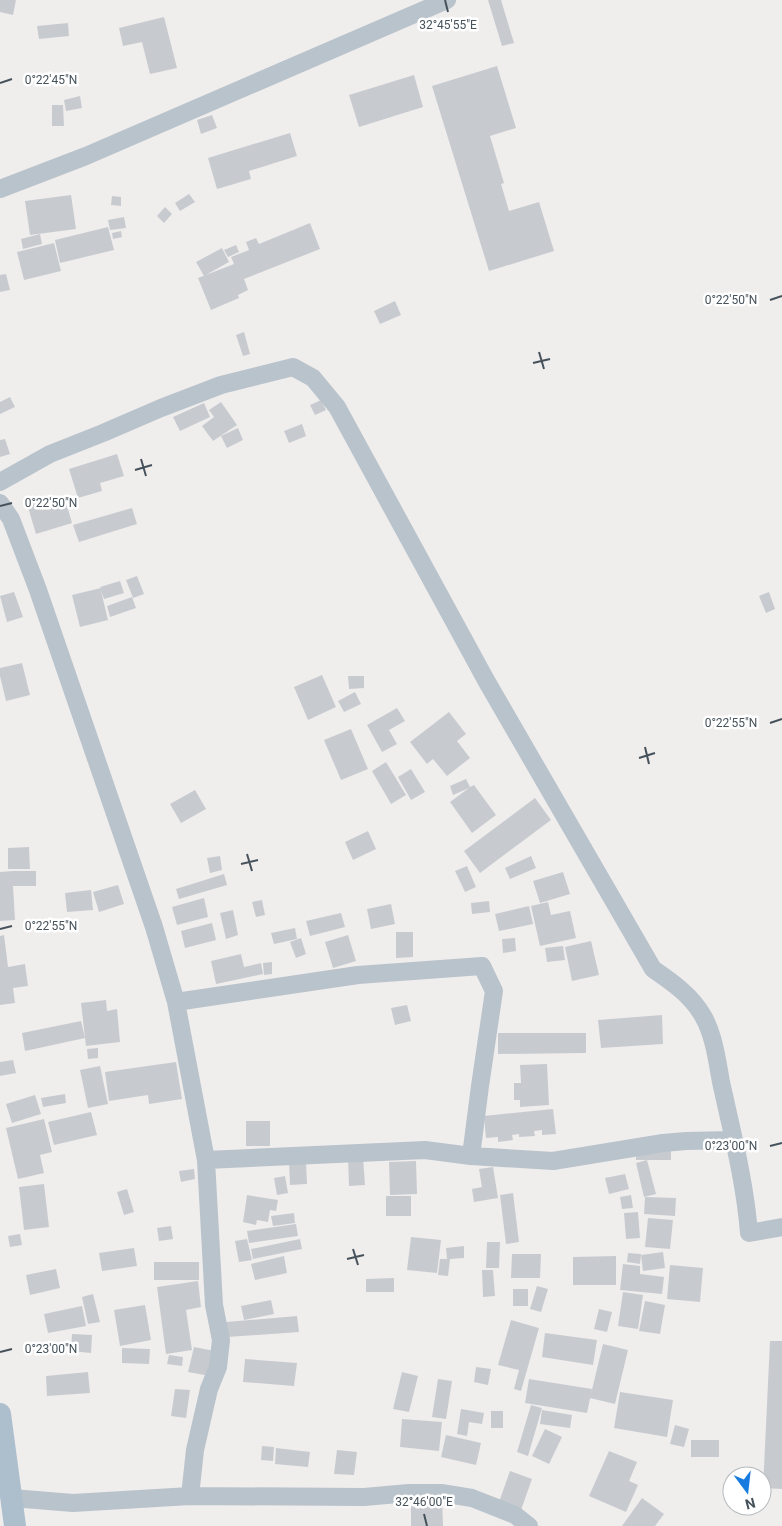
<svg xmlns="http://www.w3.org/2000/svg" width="782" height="1526" font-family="Roboto,sans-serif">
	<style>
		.building { fill: #c7cbd0 }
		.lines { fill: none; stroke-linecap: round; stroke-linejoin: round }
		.minor { stroke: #b9c3cb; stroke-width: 18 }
		.major { stroke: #adbfcd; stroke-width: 22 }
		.ticks { fill: none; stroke: #46525b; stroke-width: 2 }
		.ticks-label { font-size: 12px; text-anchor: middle; fill: #46525b; stroke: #fff; stroke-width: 5; stroke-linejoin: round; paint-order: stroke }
	</style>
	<rect width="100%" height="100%" fill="#f0eded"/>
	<path class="building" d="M0,0H16L13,15L0,12Z
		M488,0H501L514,43L502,46Z
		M164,17L177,68L150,74L142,42L123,46L119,28Z
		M68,23L69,36L39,39L37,26Z
		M497,66L516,128L490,136L504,183L501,184L509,211L539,202L554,251L489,271L432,86Z
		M414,75L423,107L359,127L349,95Z
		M80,96L82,108L66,111L64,100Z
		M52,105H63L64,126H52Z
		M212,115L217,128L201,134L197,120Z
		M290,133L297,156L249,171L251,179L217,189L208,158Z
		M189,194L195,202L180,211L175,203Z
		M71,195L76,229L30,235L25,201Z
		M112,196L121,197V206L111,205Z
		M165,207L172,214L164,223L157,216Z
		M124,217L126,228L110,230L108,220Z
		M310,223L320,249L244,279L248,290L238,295L239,298L211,310L198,278L234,264L231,257L249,250L246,242L256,238L259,244Z
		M108,227L114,250L60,263L55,240Z
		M121,231L122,237L113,239L112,233Z
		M40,234L42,244L23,249L21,239Z
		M54,243L61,271L24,280L17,252Z
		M236,245L239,252L228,257L224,250Z
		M222,248L229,262L204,276L196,262Z
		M6,274L10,290L0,292V275Z
		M395,301L401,315L380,324L374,311Z
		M244,332L250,354L243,356L236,335Z
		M10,397L15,407L0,414V402Z
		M321,400L326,410L315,415L310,405Z
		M221,402L237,425L213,441L202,426L214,417L209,410Z
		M204,403L210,417L180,431L173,417Z
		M302,424L306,436L289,443L284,431Z
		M238,428L243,440L227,448L221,436Z
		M5,439L10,454L0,457V440Z
		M117,454L124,476L100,483L102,491L78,498L69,469Z
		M47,498L50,507L66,502L72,523L36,534L27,504Z
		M132,508L137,524L79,542L73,525Z
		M137,576L144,594L133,598L126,580Z
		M120,581L124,593L104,599L101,591L108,620L80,627L72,595L101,588L100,587Z
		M14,592L23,617L7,622L0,596Z
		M769,592L775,609L766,613L759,596Z
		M132,597L136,608L110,617L107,606Z
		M22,663L30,695L6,701L0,676V668Z
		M322,675L336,707L308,720L294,687Z
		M348,676H364V688L349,689Z
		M355,692L361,704L344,712L338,701Z
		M397,708L405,721L389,730L397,744L382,752L367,725Z
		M449,712L466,734L457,741L470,758L447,776L433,759L427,764L410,742Z
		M351,729L368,769L341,780L324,740Z
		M386,762L406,795L391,804L372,771Z
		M411,769L425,792L411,800L398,777Z
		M466,779L470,787L474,785L496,815L472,833L450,802L469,788L453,795L450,786Z
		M195,790L206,809L181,823L170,804Z
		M535,798L551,820L480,873L464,851Z
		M368,831L376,849L353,860L345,842Z
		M29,847L30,869H8V848Z
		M220,856L222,870L210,873L207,858Z
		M531,856L536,868L510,879L505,868Z
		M467,866L476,887L465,892L455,871Z
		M13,871H36V886H13L15,920L0,921V872L13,871V879Z
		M563,872L570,894L540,903L533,881Z
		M224,874L227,885L179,899L176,889Z
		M118,885L124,904L99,912L93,892Z
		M91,890L93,910L67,912L65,893Z
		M204,898L208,917L177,925L172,907Z
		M262,900L265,915L256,917L252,902Z
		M489,901L490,912L472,914L471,903Z
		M548,902L551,915L570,911L576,938L540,946L531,906Z
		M391,904L395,924L371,929L367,909Z
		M529,906L533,924L499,931L495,914Z
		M233,910L238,935L226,939L220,913Z
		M341,913L345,927L310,936L306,921Z
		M212,923L216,940L185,948L181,931Z
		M295,928L297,939L274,944L271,933Z
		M396,932H413V957L396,958Z
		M4,935L8,967L25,964L28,986L13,988L15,1003L0,1005V936Z
		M348,935L356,961L333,968L325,942Z
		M301,938L306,954L296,958L290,942Z
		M515,938L516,951L503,953L502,939Z
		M591,941L599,975L572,981L565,947Z
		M563,946L565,960L547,962L545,948Z
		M241,954L244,967L261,963L263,974L216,984L211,961Z
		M272,962V974L264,975L263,963Z
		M106,1000L107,1011L117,1009L120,1042L86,1046L81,1003Z
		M407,1005L411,1021L395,1025L391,1008Z
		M662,1015L663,1044L601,1048L598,1020Z
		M81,1021L85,1038L25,1051L22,1033Z
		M498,1033H586V1053L498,1054Z
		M98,1048V1058L88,1059L87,1049Z
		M13,1060L16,1073L0,1076V1062Z
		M176,1062L182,1099L149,1104L148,1095L109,1101L105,1072Z
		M547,1064L549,1105L520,1107V1100H514V1083H521L520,1065Z
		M100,1066L108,1104L88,1108L80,1070Z
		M65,1094L66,1103L43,1107L41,1098Z
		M35,1095L41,1114L12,1123L6,1104Z
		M553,1109L556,1134L542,1135V1130L534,1131L535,1136L519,1137V1134L512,1135L513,1140L498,1142V1137L486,1138L484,1116Z
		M91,1112L97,1135L54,1145L48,1122Z
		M44,1119L52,1152L40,1155L44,1173L18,1179L6,1128Z
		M246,1121H270V1146H246Z
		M636,1151H671V1160H636Z
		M363,1157L365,1185L349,1186L348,1158Z
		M647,1160L656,1194L644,1197L636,1163Z
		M306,1161L307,1184L290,1185L289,1162Z
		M416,1161L417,1194L390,1195L389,1162Z
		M493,1167L498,1198L474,1202L472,1189L482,1187L479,1169Z
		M194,1169L195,1179L181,1182L179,1171Z
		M625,1174L629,1189L609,1194L605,1178Z
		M285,1176L288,1193L277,1195L274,1178Z
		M44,1184L49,1227L24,1230L19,1187Z
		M127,1189L134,1212L124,1215L117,1192Z
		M513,1193L519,1242L506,1244L500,1195Z
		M247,1195L278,1200L276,1211L270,1210L268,1222L257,1220L256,1225L243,1222Z
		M631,1195L633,1208L622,1209L620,1197Z
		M386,1196H411V1216H386Z
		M645,1197L676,1198L675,1216L644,1214Z
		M638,1212L640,1238L626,1239L624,1213Z
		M294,1213L295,1223L273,1226L271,1216Z
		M648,1218L673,1220L670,1249L645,1247Z
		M296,1224L298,1236L249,1243L247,1231Z
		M171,1226L173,1239L159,1241L157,1228Z
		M20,1234L22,1245L10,1247L8,1236Z
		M411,1237L441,1240L437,1273L407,1270Z
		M247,1239L252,1260L239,1262L235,1241Z
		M300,1239L302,1249L253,1259L251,1249Z
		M487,1242H500L499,1268H486Z
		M464,1246V1258L450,1259L448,1276L438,1275L440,1259H447L446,1248Z
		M134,1248L137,1266L102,1271L99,1253Z
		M663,1252L665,1268L643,1271L641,1255Z
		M628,1253L641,1254L640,1264L627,1262Z
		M512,1254H541L540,1278H511Z
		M284,1256L287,1273L255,1280L251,1264Z
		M616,1256V1285H573V1257Z
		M154,1262H199V1280H154Z
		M623,1264L640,1266V1274L664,1277L662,1294L620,1290Z
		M670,1265L703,1268L700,1302L667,1299Z
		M56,1269L60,1288L30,1295L26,1275Z
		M482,1270H493L495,1296L483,1297Z
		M394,1278V1292H366V1279Z
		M198,1281L201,1307L186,1310L192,1350L166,1354L157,1287Z
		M537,1286L548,1289L541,1312L530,1309Z
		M513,1289H528V1306H513Z
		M623,1292L643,1295L638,1329L618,1326Z
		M93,1294L100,1322L88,1324L82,1297Z
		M271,1300L274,1314L244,1320L241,1306Z
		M645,1301L665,1305L660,1334L639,1331Z
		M145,1305L151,1340L120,1346L114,1310Z
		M82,1306L86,1326L48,1333L44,1314Z
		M599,1309L612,1312L607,1332L594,1329Z
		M297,1316L299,1332L227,1337L226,1322Z
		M511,1320L539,1328L521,1391L514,1389L519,1370L498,1365Z
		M545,1333L597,1340L593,1365L542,1357Z
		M72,1334L92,1335L91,1353L71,1351Z
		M770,1341H782V1489L763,1488Z
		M603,1344L628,1350L615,1404L590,1398Z
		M194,1347L215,1351L210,1376L188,1372Z
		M122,1348L150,1349L149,1364L122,1363Z
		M169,1355L183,1357L182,1366L167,1364Z
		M245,1359L297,1363L294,1386L243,1382Z
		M476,1367L491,1369L488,1385L474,1382Z
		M88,1372L90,1393L47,1396L46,1376Z
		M402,1372L418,1376L409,1412L393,1409Z
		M438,1379L452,1381L446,1419L432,1417Z
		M529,1379L592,1389L587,1413L525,1403Z
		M175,1389L190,1390L186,1418L171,1416Z
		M620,1392L673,1400L667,1437L614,1428Z
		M531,1405L542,1408L528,1456L517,1452Z
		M461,1409L484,1413L482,1424L469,1422L467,1436L457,1434Z
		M542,1410L572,1415L570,1428L540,1424Z
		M491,1411H503V1428H491Z
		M402,1419L442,1422L439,1451L400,1447Z
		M675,1425L689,1429L684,1447L670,1444Z
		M545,1429L562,1437L549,1464L532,1456Z
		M446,1435L481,1443L476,1465L441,1457Z
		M691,1440H719V1457H691Z
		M262,1446L274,1447L273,1461L261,1460Z
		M276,1448L310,1452L308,1467L275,1464Z
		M337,1450L357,1452L354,1475L334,1474Z
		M609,1451L637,1462L629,1481L638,1485L626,1512L589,1496Z
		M510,1471L532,1479L521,1510L499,1502Z
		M442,1498L443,1526H411V1499Z
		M642,1498L664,1514L655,1526H622Z"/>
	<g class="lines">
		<path class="minor" d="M0,189L86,156L447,0
			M0,482L50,454L103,433L161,408L221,385L293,367L313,378L337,407L487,682L653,969C672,982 691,995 703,1016C714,1035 717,1060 721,1082C732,1132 745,1182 749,1233L782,1227
			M0,503L11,519L38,590L154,927L176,1002L206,1160L214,1305L221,1340L218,1367L209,1389L195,1450L190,1496
			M176,1002L358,975L482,966L494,991L480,1086L471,1156
			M206,1160L425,1150L471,1156L553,1161L663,1143L686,1141L734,1140
			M12,1498L73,1503L190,1496L364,1497L409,1493H441L472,1498L515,1515L529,1526"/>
		<path class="major" d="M0,1414L15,1526"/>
	</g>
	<path class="ticks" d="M445,0L448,12M0,83L12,79M770,300L782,296M539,352L544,369M533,363L550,359M141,459L146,476M135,470L152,465M0,506L12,503M770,723L782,719M645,747L649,764M639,758L655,753M247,854L252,871M241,864L258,860M0,929L12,926M770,1146L782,1143M353,1249L358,1265M347,1259L364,1255M0,1352L12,1349M424,1514L427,1526"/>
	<g class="ticks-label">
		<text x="448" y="29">32°45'55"E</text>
		<text x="51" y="84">0°22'45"N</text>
		<text x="731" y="304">0°22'50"N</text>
		<text x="51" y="507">0°22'50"N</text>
		<text x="731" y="727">0°22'55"N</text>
		<text x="51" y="930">0°22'55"N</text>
		<text x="731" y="1150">0°23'00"N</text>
		<text x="51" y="1353">0°23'00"N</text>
		<text x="424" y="1506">32°46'00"E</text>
	</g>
	<g transform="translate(747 1491) rotate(165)"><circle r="24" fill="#ffffff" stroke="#b5babd"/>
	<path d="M0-4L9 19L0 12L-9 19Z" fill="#177be0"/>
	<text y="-8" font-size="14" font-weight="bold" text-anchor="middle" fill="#46525b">N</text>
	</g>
</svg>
